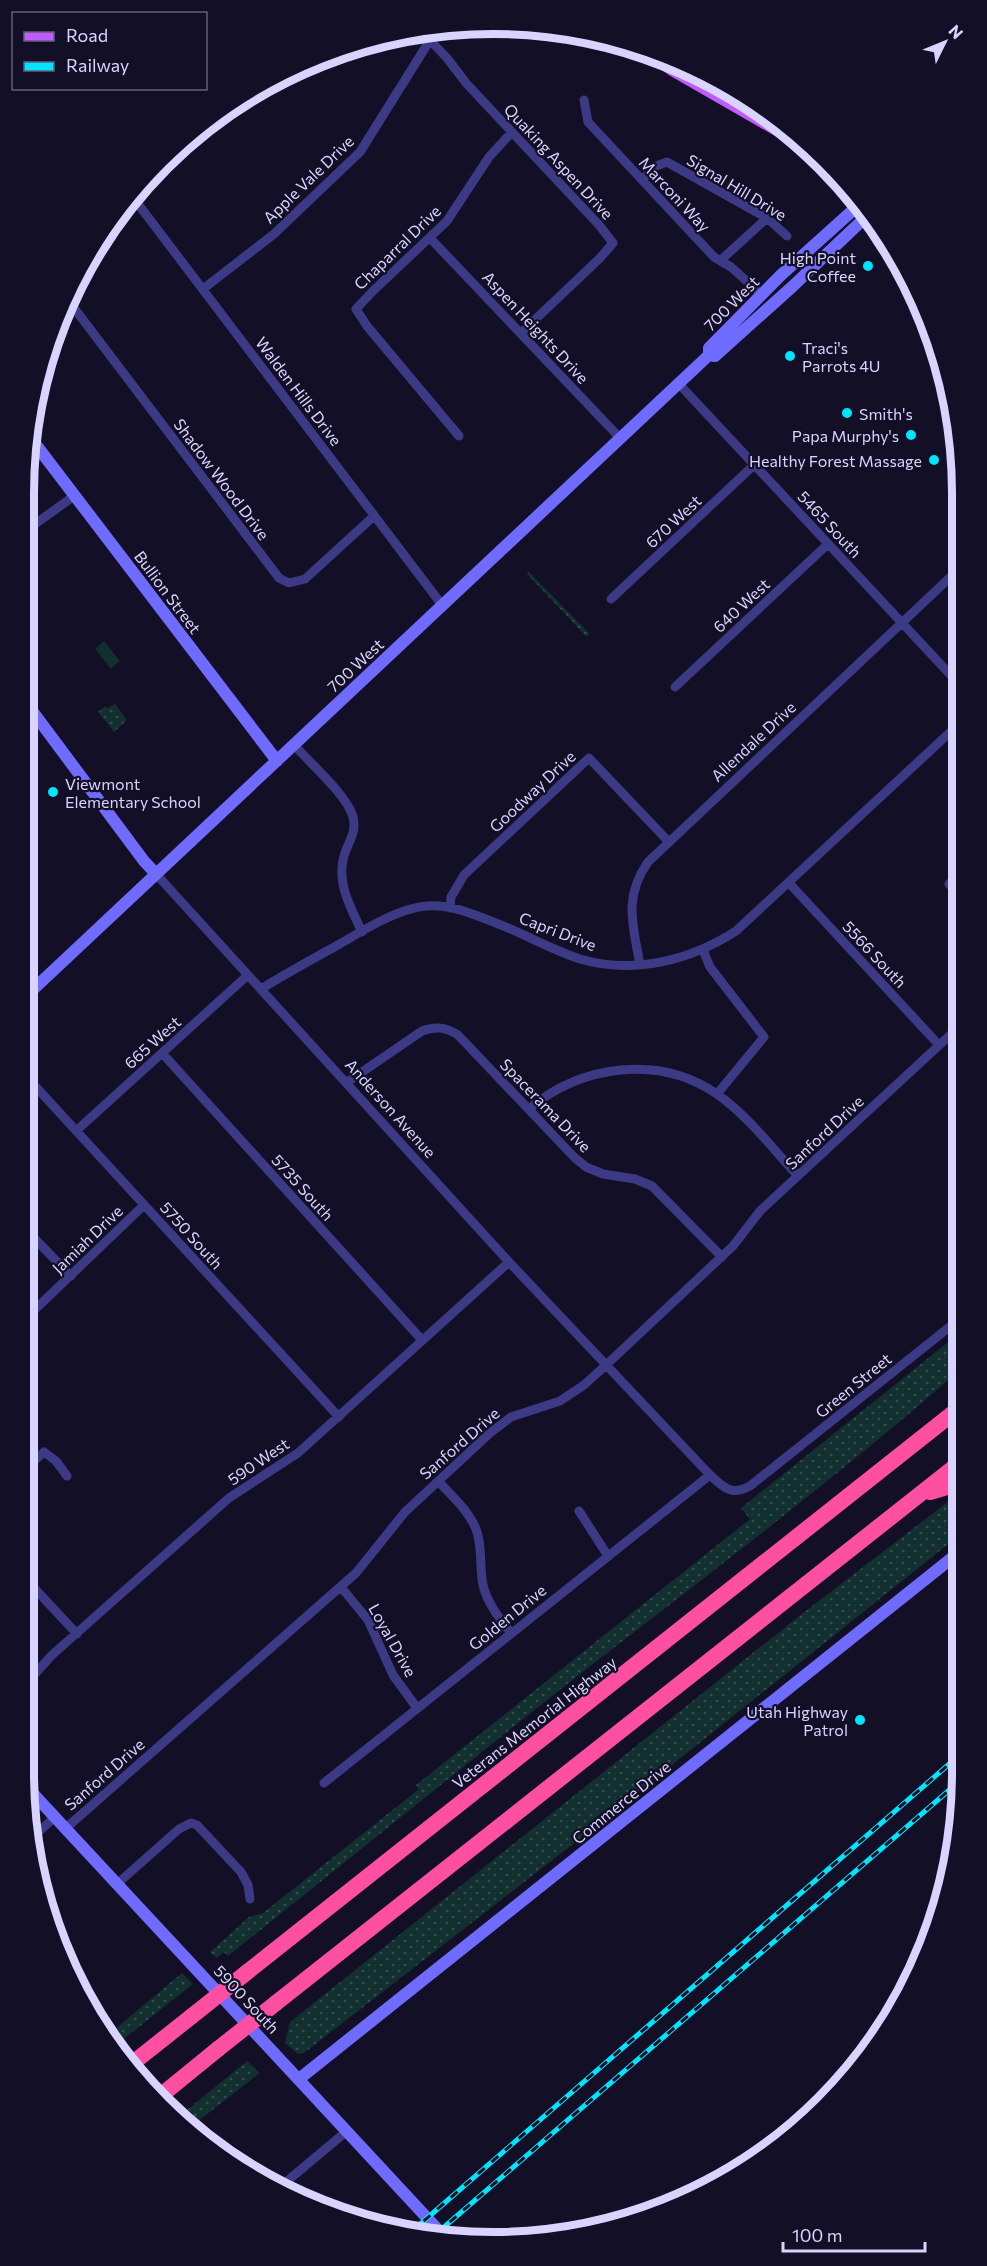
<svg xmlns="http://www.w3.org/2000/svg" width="987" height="2266" font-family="Commissioner,sans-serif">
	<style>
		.grass { fill: url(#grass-dots) }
		.pitch { fill: #12302f }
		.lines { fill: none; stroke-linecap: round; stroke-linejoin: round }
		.street { stroke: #3d3a85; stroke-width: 9 }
		.secondary { stroke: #6f6bff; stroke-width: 12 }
		.primary { stroke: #c25bff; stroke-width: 14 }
		.highway { stroke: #ff4fa3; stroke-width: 16 }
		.rail-casing { stroke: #00e5ff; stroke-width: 5 }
		.rail { stroke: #130f26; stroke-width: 3; stroke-dasharray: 9; stroke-linecap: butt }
		.highway-bridge { stroke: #ff4fa3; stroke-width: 16 }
		.poi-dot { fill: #00e5ff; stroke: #130f26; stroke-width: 2 }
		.labels { text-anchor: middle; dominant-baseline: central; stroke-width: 4.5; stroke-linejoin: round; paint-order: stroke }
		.street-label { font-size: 16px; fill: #d9d4ff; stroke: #130f26 }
		.poi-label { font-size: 16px; fill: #d9d4ff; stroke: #130f26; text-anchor: end }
		.rim { fill: none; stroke: #d9d4ff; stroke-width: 8 }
	</style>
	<defs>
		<pattern id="grass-dots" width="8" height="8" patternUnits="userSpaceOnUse" patternTransform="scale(1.5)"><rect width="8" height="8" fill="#12302f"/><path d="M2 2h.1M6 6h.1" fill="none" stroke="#344d4e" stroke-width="1.8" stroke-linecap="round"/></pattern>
	</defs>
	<rect width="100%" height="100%" fill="#130f26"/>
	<path class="grass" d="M528,571L589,633L588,636H586L527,574Z
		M115,704L127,720L114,732L98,712L105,706L107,708Z
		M962,1331V1368C837,1478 702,1579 571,1681C456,1772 342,1865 228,1956L224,1952L217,1958L210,1952L249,1917L263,1913L419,1789L416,1785L750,1519L741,1508Z
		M962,1491V1533L568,1848L304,2053L298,2054L285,2043L290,2022L798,1617Z
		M182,1973L193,1984L115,2046L107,2036Z
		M247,2061L260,2073L193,2125L181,2115Z"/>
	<path class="pitch" d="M104,641L120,661L111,669L95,649Z"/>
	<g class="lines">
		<path class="street" d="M422,32L447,58L466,83L599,225L613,243L600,258L521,333
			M584,100L588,122L714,257L731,267L762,295
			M175,152L206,133L246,97
			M642,180L656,166L667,162L767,218L787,236
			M132,196L442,605
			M430,238L620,438
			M721,260L767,218
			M203,289L274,234L360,152L430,40
			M68,300L279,578L289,583L305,579L374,516
			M679,384L960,685
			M459,436L367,326L356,309L373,291L447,221L489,157L512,132
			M24,532L74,496
			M611,599L754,465
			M675,687L828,544
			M294,745C310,763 347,795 353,817C357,833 348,842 344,856C336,883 351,908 362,932
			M960,873L949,884L960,895
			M156,874L509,1262L710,1475C724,1488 731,1496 750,1486L962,1317
			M789,883L939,1045
			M450,908L451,897L464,875L589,758L668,841
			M703,950L710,967L764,1037L717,1094
			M640,965C633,925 623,898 648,862L959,569
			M261,989C285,974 311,960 336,946C361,932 397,908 427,906C452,904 478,916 501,925C528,936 553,950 580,959C634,975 691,960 736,931L960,723
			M162,1053L422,1340
			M24,1074L339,1417
			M346,1083L422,1031C436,1026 446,1027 458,1035L574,1157L586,1167L603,1174L635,1179L652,1186L722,1257
			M529,1109C581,1065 659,1054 717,1094C748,1116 773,1149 798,1176
			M76,1131L248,975
			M24,1224L33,1237L71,1276
			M24,1320L144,1205
			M24,1470L44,1452L56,1461L67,1476
			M438,1481C452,1496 468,1510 476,1529C483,1547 479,1566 483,1585C487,1603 500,1619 511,1633
			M579,1511L608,1556
			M24,1577L77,1634
			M341,1587L368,1620L393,1675L417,1708
			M24,1686L52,1655L229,1498L298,1453L509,1262
			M324,1783L710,1475
			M66,1828L356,1573L405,1512L490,1433L511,1417L560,1401L584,1385L605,1366L733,1246L760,1211L961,1025
			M34,1836L55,1817
			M117,1884L179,1829L191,1823L197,1825L241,1872L248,1885L250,1899
			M280,2187L347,2131"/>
		<path class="secondary" d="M709,355V348L781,275L861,203
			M33,441L277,761
			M24,700L144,861L156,874
			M24,998L709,355L715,356L793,286L869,214
			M26,1786L442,2234
			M299,2079L962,1550"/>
		<path class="primary" d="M643,49L674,70L803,144"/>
		<path class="highway" d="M930,1492L957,1484L962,1480
			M246,1973L962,1406
			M276,2003L962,1461
			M129,2066L192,2016
			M159,2097L218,2049"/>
		<defs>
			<path id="rail" d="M410,2233L963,1752
				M436,2234L962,1779"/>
		</defs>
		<use href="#rail" class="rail-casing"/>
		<use href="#rail" class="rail"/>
		<path class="highway-bridge" d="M192,2016L246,1973
			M218,2049L276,2003"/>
	</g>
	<g class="poi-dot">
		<circle cx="868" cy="266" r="6"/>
		<circle cx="790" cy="356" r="6"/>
		<circle cx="847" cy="413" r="6"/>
		<circle cx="911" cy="435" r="6"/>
		<circle cx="934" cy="460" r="6"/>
		<circle cx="53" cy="792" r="6"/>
		<circle cx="860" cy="1720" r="6"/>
	</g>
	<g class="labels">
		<g class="street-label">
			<text transform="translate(559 161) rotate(47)">Quaking Aspen Drive</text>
			<text transform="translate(308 179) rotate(-44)">Apple Vale Drive</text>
			<text transform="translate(737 187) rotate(31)">Signal Hill Drive</text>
			<text transform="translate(675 194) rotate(47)">Marconi Way</text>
			<text transform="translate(397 247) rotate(-44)">Chaparral Drive</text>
			<text transform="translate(731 303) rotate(-45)">700 West</text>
			<text transform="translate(536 327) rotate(47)">Aspen Heights Drive</text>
			<text transform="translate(299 391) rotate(53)">Walden Hills Drive</text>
			<text transform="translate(222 479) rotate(53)">Shadow Wood Drive</text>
			<text transform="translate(673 521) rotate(-43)">670 West</text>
			<text transform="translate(830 524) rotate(47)">5465 South</text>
			<text transform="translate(168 592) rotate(53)">Bullion Street</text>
			<text transform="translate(741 605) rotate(-43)">640 West</text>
			<text transform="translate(355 665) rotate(-43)">700 West</text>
			<text transform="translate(753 741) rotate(-43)">Allendale Drive</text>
			<text transform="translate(532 791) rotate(-43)">Goodway Drive</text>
			<text transform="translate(558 931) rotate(21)">Capri Drive</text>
			<text transform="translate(875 954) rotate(47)">5566 South</text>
			<text transform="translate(152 1042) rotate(-42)">665 West</text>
			<text transform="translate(546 1105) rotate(46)">Spacerama Drive</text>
			<text transform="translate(391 1108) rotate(48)">Anderson Avenue</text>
			<text transform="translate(824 1132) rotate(-43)">Sanford Drive</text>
			<text transform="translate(303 1187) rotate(48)">5735 South</text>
			<text transform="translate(192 1235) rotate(48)">5750 South</text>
			<text transform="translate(87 1239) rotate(-44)">Jamiah Drive</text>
			<text transform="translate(853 1385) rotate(-39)">Green Street</text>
			<text transform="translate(459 1443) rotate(-41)">Sanford Drive</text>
			<text transform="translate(258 1461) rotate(-34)">590 West</text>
			<text transform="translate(507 1617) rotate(-39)">Golden Drive</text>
			<text transform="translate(393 1640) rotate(61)">Loyal Drive</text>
			<text transform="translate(534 1722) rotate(-38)">Veterans Memorial Highway</text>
			<text transform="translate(104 1774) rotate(-41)">Sanford Drive</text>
			<text transform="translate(621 1802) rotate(-39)">Commerce Drive</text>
			<text transform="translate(247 1999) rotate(47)">5900 South</text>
		</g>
		<g class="poi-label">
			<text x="856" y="257">High Point<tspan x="856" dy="18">Coffee</tspan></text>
			<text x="802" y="347" text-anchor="start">Traci's<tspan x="802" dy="18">Parrots 4U</tspan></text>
			<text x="859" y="413" text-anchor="start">Smith's</text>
			<text x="899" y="435">Papa Murphy's</text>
			<text x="922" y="460">Healthy Forest Massage</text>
			<text x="65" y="783" text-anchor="start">Viewmont<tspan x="65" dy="18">Elementary School</tspan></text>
			<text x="848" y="1711">Utah Highway<tspan x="848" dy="18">Patrol</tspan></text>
		</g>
	</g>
	<path d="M0 0H987V2266H0ZM493 34H493A459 459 0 0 1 952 493V1773A459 459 0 0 1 493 2232H493A459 459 0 0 1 34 1773V493A459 459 0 0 1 493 34Z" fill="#130f26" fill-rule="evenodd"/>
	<path class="rim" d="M493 34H493A459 459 0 0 1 952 493V1773A459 459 0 0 1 493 2232H493A459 459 0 0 1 34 1773V493A459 459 0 0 1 493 34Z"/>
	<rect x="12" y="12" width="195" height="78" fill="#130f26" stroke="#625e7d" stroke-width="1.5"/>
	<rect x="24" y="32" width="30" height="9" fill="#c25bff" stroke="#625e7d" stroke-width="1.5"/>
	<text x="66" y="42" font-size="18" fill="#d9d4ff">Road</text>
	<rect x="24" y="62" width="30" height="9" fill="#00e5ff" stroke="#625e7d" stroke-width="1.5"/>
	<text x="66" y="72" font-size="18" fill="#d9d4ff">Railway</text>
	<g transform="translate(945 42) rotate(47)" stroke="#130f26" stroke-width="4.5" paint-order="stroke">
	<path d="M0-4.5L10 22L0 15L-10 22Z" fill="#d9d4ff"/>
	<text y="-9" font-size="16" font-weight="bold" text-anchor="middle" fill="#d9d4ff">N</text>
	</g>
	<path d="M783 2242v9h142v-9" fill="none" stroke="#d9d4ff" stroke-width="3"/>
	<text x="792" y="2242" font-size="18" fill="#d9d4ff" stroke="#130f26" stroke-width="4.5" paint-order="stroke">100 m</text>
</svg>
